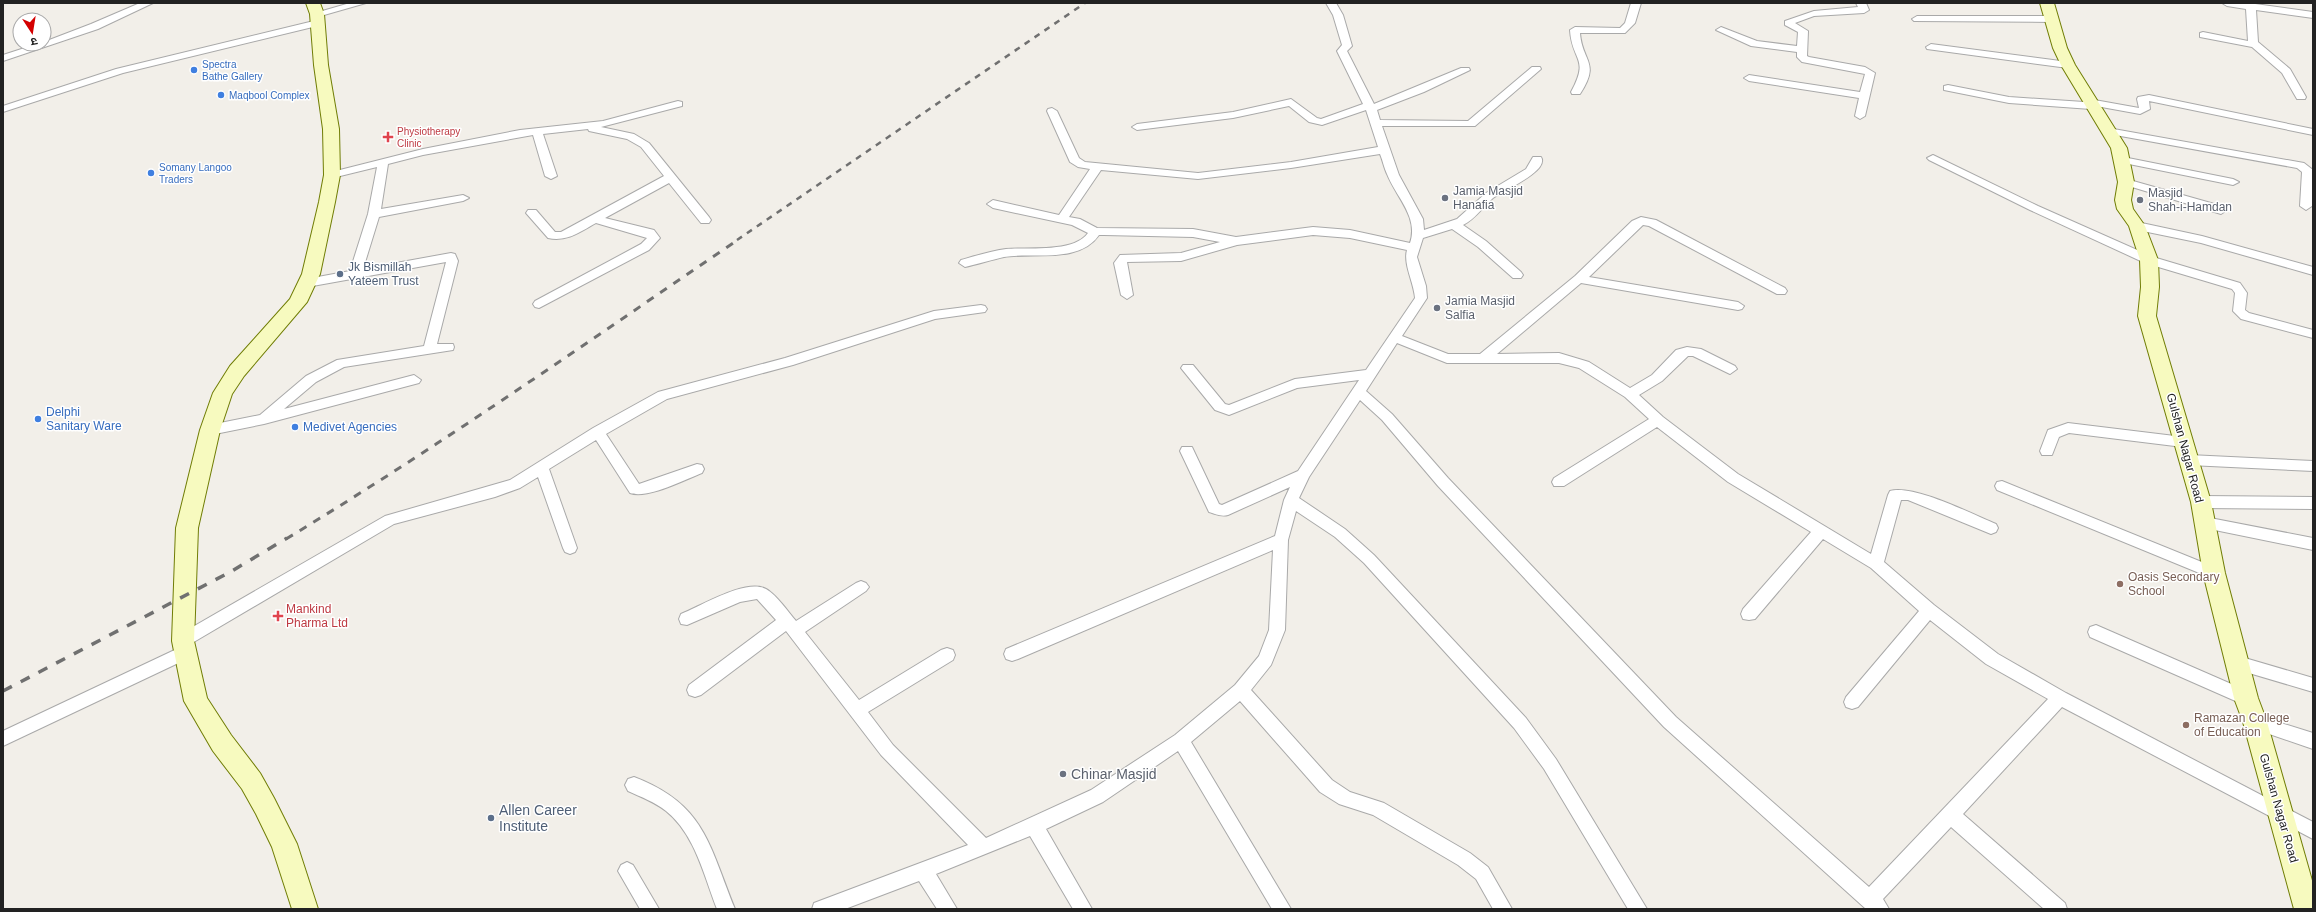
<svg xmlns="http://www.w3.org/2000/svg" width="2316" height="912" font-family="Arial,'Noto Sans Devanagari',sans-serif">
	<style>
		.lines { fill: none; stroke-linecap: round; stroke-linejoin: round }
		.street-casing { stroke: #a9a9a9; stroke-width: 2 }
		.secondary-casing { stroke: #707d05; stroke-width: 2 }
		.street { fill: #fff; fill-rule: evenodd }
		.secondary { fill: #f7fabf; fill-rule: evenodd }
		.rail-far2 { stroke: #707070; stroke-width: 2.5; stroke-dasharray: 6 6; stroke-linecap: butt }
		.rail-far1 { stroke: #707070; stroke-width: 3; stroke-dasharray: 8 8; stroke-linecap: butt }
		.rail { stroke: #707070; stroke-width: 3.5; stroke-dasharray: 10 10; stroke-linecap: butt }
		.shop-dot { fill: #3f7fe0; stroke: #fff; stroke-width: 1.5 }
		.health-dot { fill: #e0444e; stroke: #fff; stroke-width: 1.5 }
		.worship-dot { fill: #6b7280; stroke: #fff; stroke-width: 1.5 }
		.service-dot { fill: #5c6f8a; stroke: #fff; stroke-width: 1.5 }
		.education-dot { fill: #8d6e63; stroke: #fff; stroke-width: 1.5 }
		.labels { text-anchor: middle; dominant-baseline: central; stroke-width: 3; stroke-linejoin: round; paint-order: stroke }
		.far-shop-label { font-size: 10px; fill: #366cbe; stroke: #fff; text-anchor: start }
		.far-health-label { font-size: 10px; fill: #be3a42; stroke: #fff; text-anchor: start }
		.worship-label { font-size: 12px; fill: #5b616d; stroke: #fff; text-anchor: start }
		.service-label { font-size: 12px; fill: #4e5e75; stroke: #fff; text-anchor: start }
		.shop-label { font-size: 12px; fill: #366cbe; stroke: #fff; text-anchor: start }
		.street-label { font-size: 12px; fill: #222; stroke: #fff }
		.education-label { font-size: 12px; fill: #785e54; stroke: #fff; text-anchor: start }
		.health-label { font-size: 12px; fill: #be3a42; stroke: #fff; text-anchor: start }
		.near-worship-label { font-size: 14px; fill: #5b616d; stroke: #fff; text-anchor: start }
		.near-service-label { font-size: 14px; fill: #4e5e75; stroke: #fff; text-anchor: start }
	</style>
	<rect width="100%" height="100%" fill="#f2efe9"/>
	<g class="lines">
		<defs>
			<path id="street" d="M140,3H153L98,29L3,61V55L37,44H44V42L91,24Z
				M350,3H366L317,17L312,14Z
				M1326,3H1336L1343,15L1352,46L1347,51L1374,104L1461,68H1469L1470,70L1424,92L1377,110L1380,120L1468,121L1532,67H1540L1541,69L1475,126H1382L1399,175L1423,219L1424,230L1457,219L1486,193L1526,169L1533,157H1541C1550,171 1502,191 1493,198C1483,207 1474,220 1463,225L1486,241L1521,272L1523,275L1521,278H1513L1478,247L1452,229L1423,238L1417,257L1426,286L1427,298L1402,336L1448,354H1480L1575,276L1632,221L1641,217L1656,220L1785,288L1787,291L1785,294H1777L1649,226L1643,225L1589,277L1738,302L1744,306L1742,309L1738,310L1581,283L1497,354L1559,353L1589,362L1630,388L1652,375L1676,350L1687,347L1701,349L1735,366L1737,369L1730,374L1693,356H1688L1662,381L1639,395L1663,417L1738,474L1871,554L1888,495L1890,491C1913,484 1972,514 1996,524L1998,528L1996,532L1991,534L1908,500H1901L1884,562L1934,605L1998,654L2066,693L2313,822V839L2062,707L1963,814L2065,903L2067,909H2044L1951,827L1883,899L1889,909H1866L1664,727L1438,486L1382,420L1360,400L1309,477L1299,498L1345,529L1374,555L1526,718L1556,759L1647,909H1628L1544,769L1514,728L1364,563L1335,537L1296,511L1288,540L1285,630L1271,665L1251,690L1332,780L1350,792L1384,803L1470,853L1488,867L1512,909H1493L1476,879L1458,865L1373,815L1339,804L1320,792L1240,701L1191,742L1291,909H1272L1178,751L1103,802L1046,829L1092,909H1073L1030,836L936,874L957,909H937L919,881L845,909H812L814,903L968,845L881,755L786,631L701,695L695,697L689,695L687,690L689,685L776,620L757,599L740,602L687,625L681,624L679,619L681,614C701,606 746,578 766,589C777,595 788,612 796,621L856,583L861,581L866,583L869,587L866,591L805,632L859,700L941,650L947,648L953,650L955,655L953,660L868,712L893,745L986,838L1091,790L1175,735L1235,685L1259,656L1269,630L1273,550L1018,659L1012,661L1006,659L1004,654L1006,649L1275,536L1284,500L1290,487L1228,515C1221,517 1216,514 1209,512L1180,451L1182,447H1192L1219,504L1222,505L1298,471L1359,380L1297,388L1229,415L1215,410L1181,368L1183,365H1193L1225,404L1229,405L1295,379L1366,370L1415,298C1414,283 1403,264 1407,250L1350,238L1313,235L1237,245L1181,261L1127,262L1133,295L1127,299L1121,295L1114,263L1120,255L1181,253L1220,242L1193,237L1104,235H1099C1079,264 1034,252 1004,257C991,260 978,264 965,267L959,263L961,260C975,256 991,251 1006,249C1028,247 1074,253 1088,233L1072,225L993,208L987,204L993,200L1059,215L1090,169L1078,167L1070,162L1047,111L1048,109L1052,108L1057,111L1079,158L1085,162L1198,173L1291,162L1378,147L1366,110L1322,125L1309,122L1289,106L1233,118L1137,130L1132,127L1137,124L1233,112L1291,99L1317,118L1321,119L1363,104L1337,51L1342,45L1333,15ZM1380,154C1383,161 1384,168 1387,174C1396,197 1419,217 1410,243L1350,230L1313,227L1236,237L1193,229L1097,228L1080,219L1069,217L1101,170L1198,179L1291,168ZM1397,343L1447,363H1559L1579,368L1625,397L1649,419L1554,478L1552,482L1554,486H1564L1657,427L1728,482L1811,532L1743,609L1741,614L1743,619L1749,620L1755,619L1823,539L1871,568L1919,611L1846,697L1844,702L1846,707L1852,709L1858,707L1930,620L1986,664L2048,699L1869,887L1676,717L1448,478L1392,414L1366,391Z
				M1631,3H1641L1635,23L1625,33H1580C1582,62 1601,62 1580,94H1572L1571,92C1590,57 1572,62 1570,30L1575,27L1620,28L1625,23Z
				M1856,3H1866L1869,10L1864,13L1814,16L1795,23L1808,31L1807,56L1809,57L1865,67L1875,73L1865,116L1860,119L1855,116L1859,98L1749,81L1744,78L1749,75L1860,92L1865,74L1802,62L1797,57V52L1751,46L1716,30L1721,27L1757,41L1797,46L1798,32L1785,25V21L1814,11L1858,7Z
				M2222,3H2248L2313,12V18L2256,10L2258,42L2290,69L2306,97L2305,99H2297L2282,73L2252,47L2200,37V33L2203,32L2248,41L2246,9L2227,6Z
				M1917,16H2052L2057,19L2052,22L1914,21L1912,19Z
				M318,20L323,23L321,25L123,73L3,112V106L116,69Z
				M1931,44L2068,62L2073,65L2068,68L1927,49L1926,47Z
				M1948,85L2009,97L2084,102L2089,99L2139,108L2137,99L2138,97L2149,95L2313,129V135L2149,101L2150,109L2140,114L2096,106L2091,109L2009,103L1944,90V86Z
				M678,101L682,102V106L601,127L634,134L649,143L709,217L711,220L709,223H701L669,183L605,218L654,230L660,238L649,250L539,308L535,307L533,304L535,301L641,244L647,238L596,223C580,232 567,242 548,238L526,213L528,210H536L555,232H561L664,176L641,147L627,139L589,131L588,129L543,134L557,176L551,179L545,176L533,135L423,155L388,164L381,209L463,195L469,198L463,201L379,217L363,269L451,253L455,254L458,261L437,344H453L454,347L453,350L344,367L316,382L284,409L414,375L421,380L419,383L264,424L210,435L205,434L203,430L205,426L260,415L306,376L337,360L424,346L446,262L307,287L301,283L307,279L350,271L368,214L377,167L332,178L326,175L328,173L423,149L520,130L603,121Z
				M2108,128L2304,163L2313,170L2312,206L2306,210L2300,206L2302,172L2297,168L2104,133V129Z
				M1933,155L2038,206L2153,257L2240,283L2247,293L2245,310L2249,313L2313,330V338L2241,319L2233,311L2235,293L2232,289L2145,263L2030,210L1929,160L1927,158Z
				M2123,157L2233,179L2239,182L2233,185L2119,162V158Z
				M2126,179L2225,207L2227,210L2221,214L2122,184L2120,182Z
				M2137,222L2202,236L2313,267V275L2201,243L2133,229L2131,226Z
				M981,305L985,306L987,309L985,312L935,319L793,365L667,399L606,434L639,484L697,464L702,465L704,469L702,473C684,480 648,499 630,493L596,440L549,469L577,548L575,552L570,554L565,552L563,548L538,477L520,488L495,497L394,524L187,646L193,652L191,657L3,746V731L181,647L175,641L177,636L385,516L510,480L593,428L658,392L785,358L934,311Z
				M2068,423L2183,437L2188,438L2190,442L2188,446L2183,447L2069,433L2059,437L2052,455H2042L2040,451L2048,430Z
				M2189,455L2313,461V471L2189,465L2184,464L2182,460L2184,456Z
				M2002,481L2219,569L2222,573L2219,577L2214,579L2209,577L1997,490L1995,486L1997,482Z
				M2201,496L2313,497V509L2201,508L2196,506L2194,502L2196,498Z
				M2205,517L2313,538V550L2200,527L2198,523L2200,519Z
				M2096,625L2252,693L2254,698L2252,703L2246,705L2240,703L2090,637L2088,632L2090,627Z
				M2238,656L2313,678V692L2232,668L2230,663L2232,658Z
				M2255,715L2313,733V749L2249,727L2247,722L2249,717Z
				M634,777C705,804 709,845 735,909H717C704,876 695,834 666,811C655,802 641,797 628,791L625,785L628,779Z
				M627,862L633,865L659,909H640L618,871L621,865Z"/>
			<path id="secondary" d="M306,3H320L324,14L328,65L339,129L340,175L335,202L320,274L307,302L244,376L232,394L220,430L198,528L194,641L207,698L231,735L260,773L274,798L297,844L318,909H292L272,847L256,814L242,789L213,751L184,701L172,641L176,528L200,430L213,393L230,366L290,299L302,274L319,202L324,175L323,129L314,65L310,14Z
				M2040,3H2054L2067,48L2075,65L2127,148L2134,182L2131,200L2133,209L2145,226L2158,260L2159,287L2156,316L2211,502L2225,573L2258,698L2267,722L2313,884V909H2294L2243,722L2234,698L2203,573L2191,502L2138,316L2141,287L2140,260L2129,226L2117,209L2115,200L2118,182L2111,148L2061,65L2053,48Z"/>
		</defs>
		<use href="#street" class="street-casing"/>
		<use href="#secondary" class="secondary-casing"/>
		<use href="#street" class="street"/>
		<use href="#secondary" class="secondary"/>
		<path class="rail-far2" d="M737,240L1085,3"/>
		<path class="rail-far1" d="M286,539C441,445 589,341 739,239"/>
		<path class="rail" d="M3,691L232,571L287,538"/>
	</g>
	<g class="shop-dot">
		<circle cx="194" cy="70" r="4"/>
		<circle cx="221" cy="95" r="4"/>
		<circle cx="151" cy="173" r="4"/>
		<circle cx="38" cy="419" r="4"/>
		<circle cx="295" cy="427" r="4"/>
	</g>
	<g class="health-dot">
		<path d="M386 131h4v4h4v4h-4v4h-4v-4h-4v-4h4z"/>
		<path d="M276 610h4v4h4v4h-4v4h-4v-4h-4v-4h4z"/>
	</g>
	<g class="worship-dot">
		<circle cx="1445" cy="198" r="4"/>
		<circle cx="2140" cy="200" r="4"/>
		<circle cx="1437" cy="308" r="4"/>
		<circle cx="1063" cy="774" r="4"/>
	</g>
	<g class="service-dot">
		<circle cx="340" cy="274" r="4"/>
		<circle cx="491" cy="818" r="4"/>
	</g>
	<g class="education-dot">
		<circle cx="2120" cy="584" r="4"/>
		<circle cx="2186" cy="725" r="4"/>
	</g>
	<g class="labels">
		<g class="far-shop-label">
			<text x="202" y="64">Spectra<tspan x="202" dy="12">Bathe Gallery</tspan></text>
			<text x="229" y="95">Maqbool Complex</text>
			<text x="159" y="167">Somany Langoo<tspan x="159" dy="12">Traders</tspan></text>
		</g>
		<g class="far-health-label">
			<text x="397" y="131">Physiotherapy<tspan x="397" dy="12">Clinic</tspan></text>
		</g>
		<g class="worship-label">
			<text x="1453" y="191">Jamia Masjid<tspan x="1453" dy="14">Hanafia</tspan></text>
			<text x="2148" y="193">Masjid<tspan x="2148" dy="14">Shah-i-Hamdan</tspan></text>
			<text x="1445" y="301">Jamia Masjid<tspan x="1445" dy="14">Salfia</tspan></text>
		</g>
		<g class="service-label">
			<text x="348" y="267">Jk Bismillah<tspan x="348" dy="14">Yateem Trust</tspan></text>
		</g>
		<g class="shop-label">
			<text x="46" y="412">Delphi<tspan x="46" dy="14">Sanitary Ware</tspan></text>
			<text x="303" y="427">Medivet Agencies</text>
		</g>
		<g class="street-label">
			<text transform="translate(2185 448) rotate(75)">Gulshan Nagar Road</text>
			<text transform="translate(2279 808) rotate(74)">Gulshan Nagar Road</text>
		</g>
		<g class="education-label">
			<text x="2128" y="577">Oasis Secondary<tspan x="2128" dy="14">School</tspan></text>
			<text x="2194" y="718">Ramazan College<tspan x="2194" dy="14">of Education</tspan></text>
		</g>
		<g class="health-label">
			<text x="286" y="609">Mankind<tspan x="286" dy="14">Pharma Ltd</tspan></text>
		</g>
		<g class="near-worship-label">
			<text x="1071" y="774">Chinar Masjid</text>
		</g>
		<g class="near-service-label">
			<text x="499" y="810">Allen Career<tspan x="499" dy="16">Institute</tspan></text>
		</g>
	</g>
	<rect width="2316" height="912" fill="none" stroke="#222222" stroke-width="8"/>
	<g transform="translate(32 32) rotate(168)"><circle r="19" fill="#ffffff" stroke="#a7a7a7"/>
	<path d="M0-3L7 15L0 10L-7 15Z" fill="#d40000"/>
	<text y="-6" font-size="11" font-weight="bold" text-anchor="middle" fill="#222222">उ</text>
	</g>
</svg>
